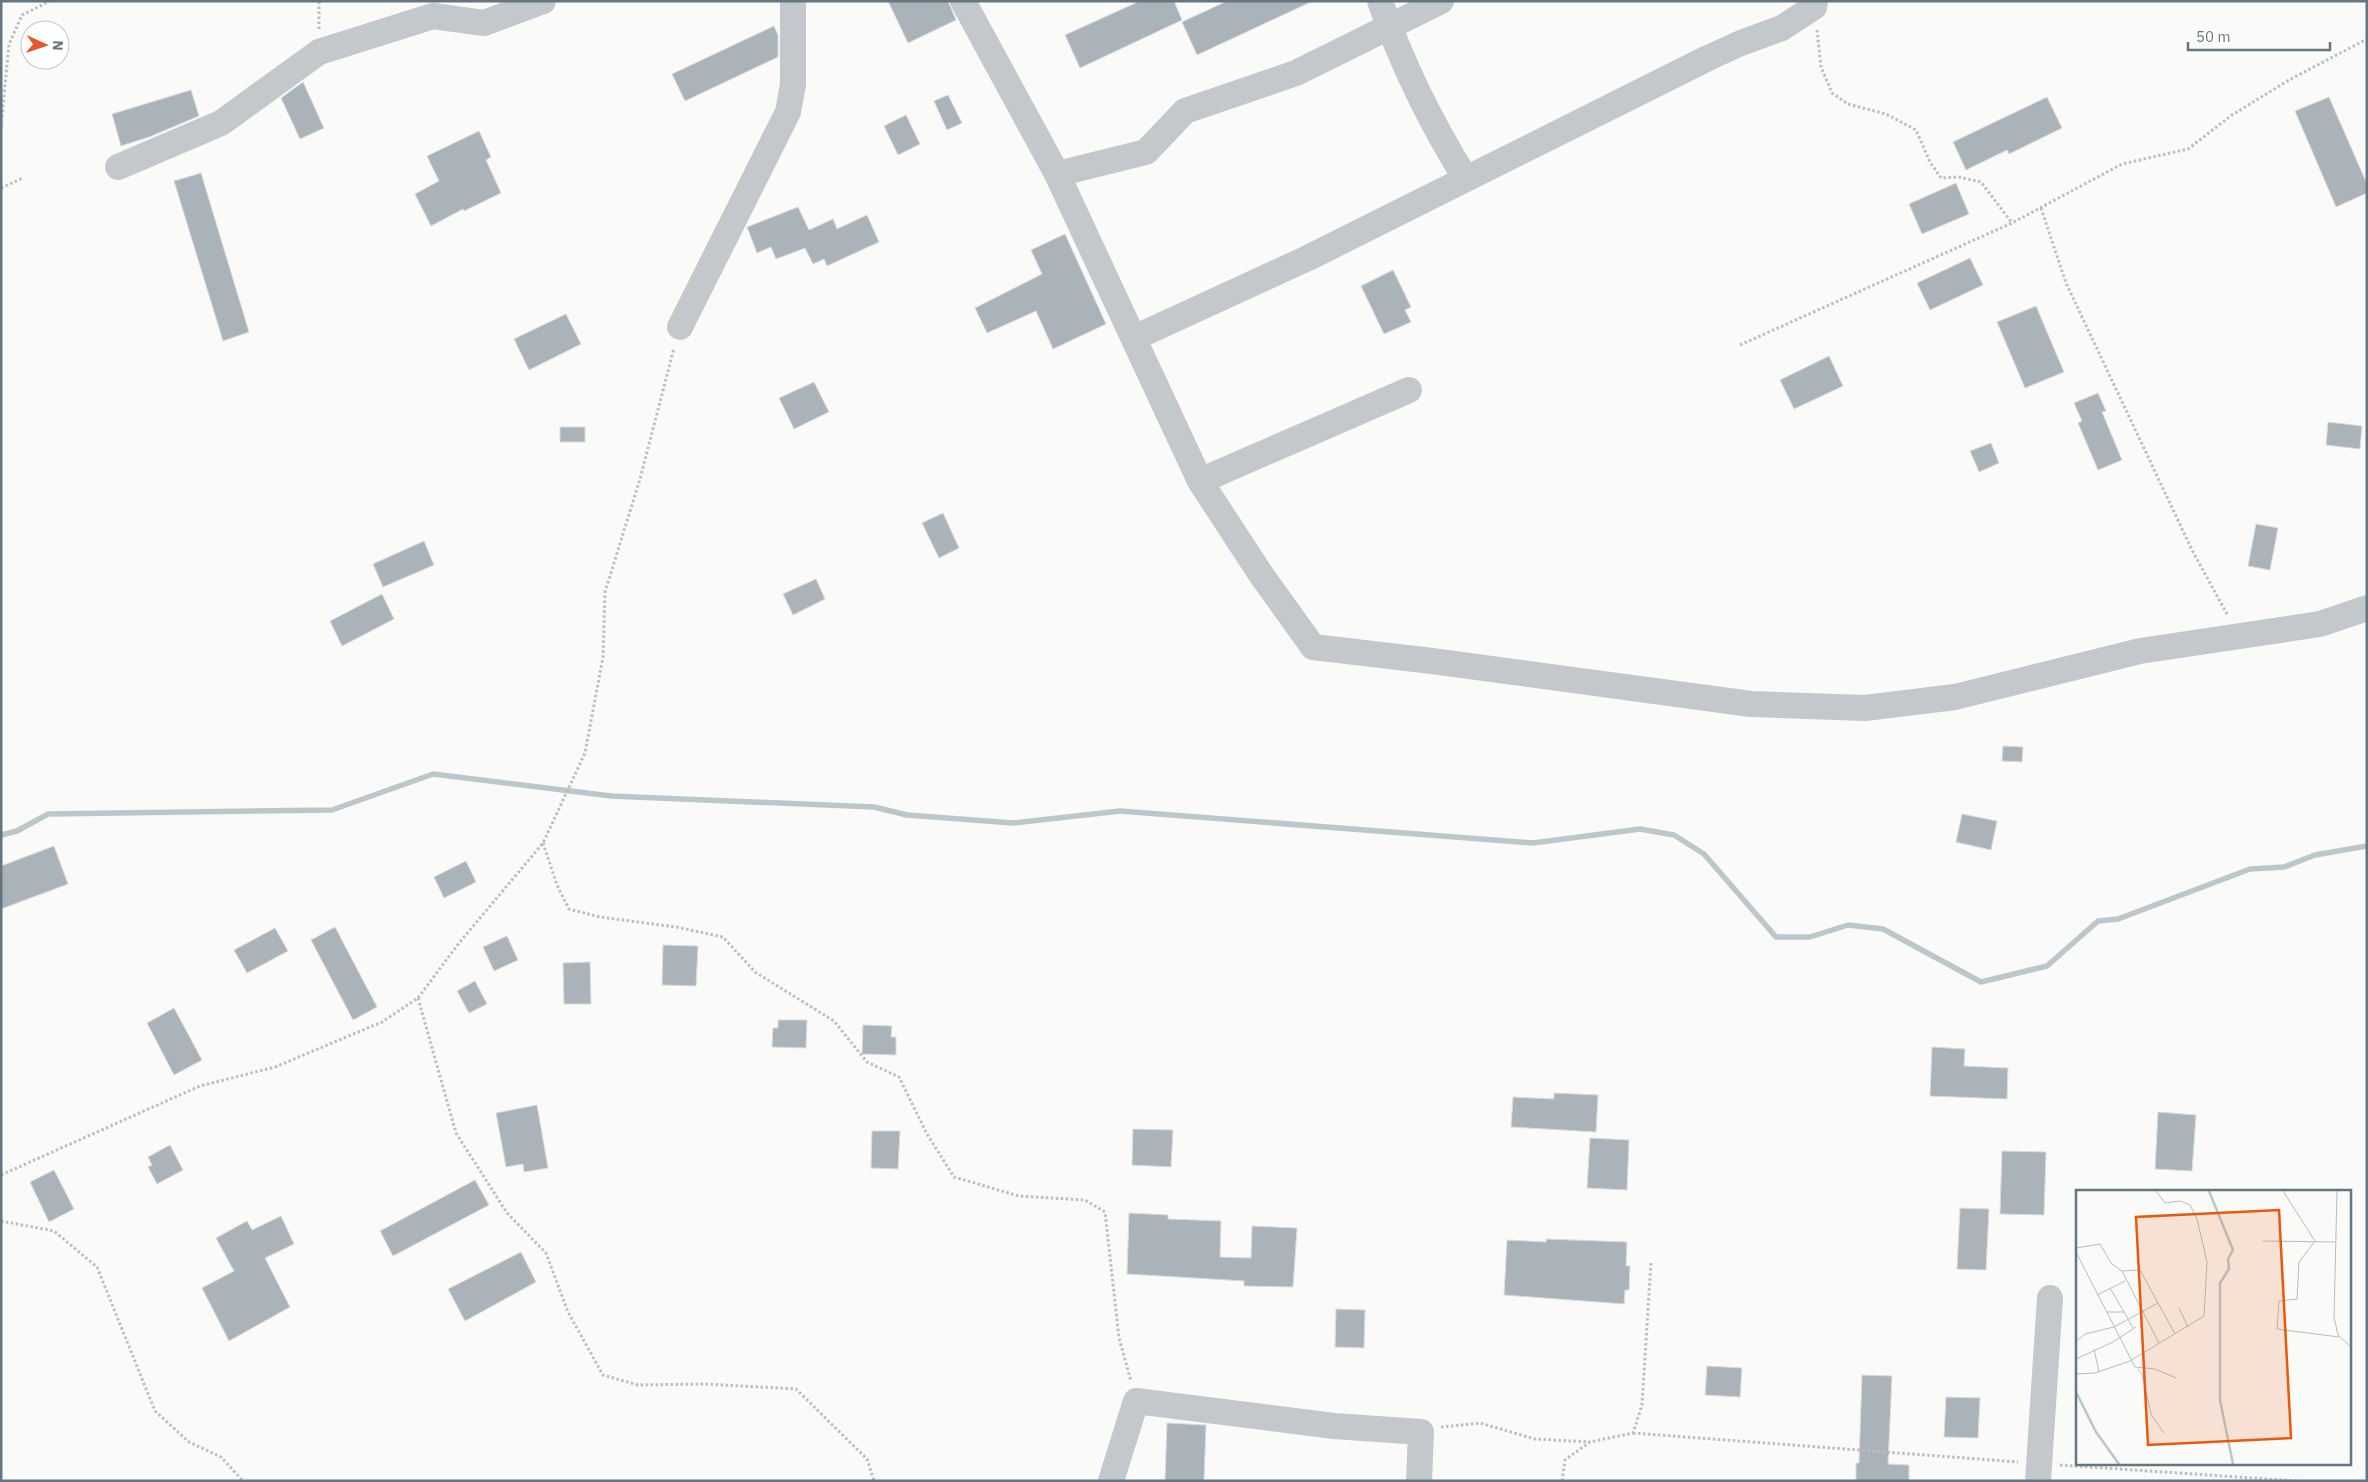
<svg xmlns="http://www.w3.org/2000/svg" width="2368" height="1482" font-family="'IBM Plex Sans',sans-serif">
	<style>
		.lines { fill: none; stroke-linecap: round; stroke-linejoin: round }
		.stream { stroke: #bbc7cb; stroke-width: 5.5 }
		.building { fill: #aab3b9; stroke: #dcdcda }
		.path { stroke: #bbbfc2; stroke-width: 3; stroke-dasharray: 2.5 2.5; stroke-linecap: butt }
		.minor { stroke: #c3c8cc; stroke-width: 26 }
		.inset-river { fill: none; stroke: #bbc7cb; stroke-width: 2.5 }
		.inset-road { fill: none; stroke: #b5bdc2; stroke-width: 1 }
		.view { fill: #e8590c; fill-opacity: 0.15; stroke: #e8590c; stroke-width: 2.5 }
		.inset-edge { fill: none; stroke: #657683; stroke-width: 2.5 }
	</style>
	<rect width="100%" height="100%" fill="#fafaf8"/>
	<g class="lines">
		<path class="stream" d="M1,835L17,831L48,814L332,810L433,774L611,796L874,807L907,815L1013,823L1120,811L1533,843L1640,829L1674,835L1704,854L1776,937H1810L1848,925L1883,929L1981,982L2047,966L2098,921L2118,919L2250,869L2284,867L2315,855L2367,846"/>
	</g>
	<path class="building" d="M888,1H948L956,20L908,43Z
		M1140,1H1174L1182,20L1080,68L1065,35Z
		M1227,1H1313L1197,55L1182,22Z
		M774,26L778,35V57L685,101L672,74Z
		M303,82L324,128L300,139L281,98Z
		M191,90L199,116L149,137L121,146L112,114Z
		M948,95L962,123L947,130L934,101Z
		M2047,97L2062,128L2009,154L2007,150L1966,170L1953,142Z
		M2329,97L2367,184V193L2336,207L2295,111Z
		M906,115L920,144L898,155L884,126Z
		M479,131L491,157L486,160L501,193L464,211L463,209L431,226L415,194L439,181L427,156Z
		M201,173L249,332L223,341L174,181Z
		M1956,183L1969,214L1922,234L1909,204Z
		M798,207L809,230L833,219L837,229L867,215L879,242L827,266L824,259L813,264L805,248L776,259L771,247L757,253L747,227Z
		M1065,234L1106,324L1053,349L1036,311L987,333L975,308L1042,274L1031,250Z
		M1970,258L1983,285L1930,310L1917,283Z
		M1393,270L1411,307L1405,310L1411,322L1384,334L1361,286Z
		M2036,306L2064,372L2025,388L1997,322Z
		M566,314L581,344L529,370L514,339Z
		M1829,356L1843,386L1794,409L1780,380Z
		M814,382L829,412L794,429L779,398Z
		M2098,393L2106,411L2102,412L2122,460L2098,470L2078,423L2082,421L2074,403Z
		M2328,422L2362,426L2360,449L2326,445Z
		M560,427H585V442H560Z
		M1991,443L1999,463L1979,472L1970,451Z
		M943,513L959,548L939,558L922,523Z
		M2256,524L2278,528L2270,570L2248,566Z
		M424,541L434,565L383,587L373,564Z
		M816,579L825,599L793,615L783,594Z
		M382,594L394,619L342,646L330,621Z
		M2003,746L2023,747L2022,762L2002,761Z
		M1962,814L1997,821L1991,850L1956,842Z
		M54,846L68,884L1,909V866Z
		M466,861L476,882L444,898L434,877Z
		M335,927L377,1007L353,1020L311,940Z
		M275,928L288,951L247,973L234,950Z
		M507,936L518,960L494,971L483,947Z
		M663,945L698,946L696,986L662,985Z
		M590,962L591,1004H564L563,963Z
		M475,981L487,1004L469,1013L457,991Z
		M174,1008L202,1060L174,1075L147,1023Z
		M778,1020H807L806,1048L772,1047L773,1028H778Z
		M863,1025L892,1026L891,1037H896V1055L862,1054Z
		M1932,1047L1965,1049L1964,1066L2008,1068L2007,1099L1930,1096Z
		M1554,1093L1598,1095L1596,1132L1511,1127L1513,1097L1554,1099Z
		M537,1105L548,1168L524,1172L523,1164L506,1167L496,1113Z
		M2158,1112L2196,1115L2192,1171L2155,1169Z
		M1133,1129L1173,1130L1171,1167L1132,1165Z
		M872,1131H900L898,1169L871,1168Z
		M1590,1138L1629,1140L1627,1190L1587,1188Z
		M170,1145L183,1170L157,1184L148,1167L152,1165L148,1157Z
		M2002,1151L2046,1152L2044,1215L2000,1214Z
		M54,1170L74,1209L49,1222L30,1182Z
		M475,1180L489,1205L393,1256L380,1231Z
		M1960,1208L1989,1209L1986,1270L1957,1269Z
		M1129,1213L1168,1215V1219L1221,1221L1220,1257L1251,1258L1252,1226L1297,1228L1293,1287L1244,1286V1281L1127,1274Z
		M281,1216L294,1244L265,1258L290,1307L229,1341L202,1288L234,1271L216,1238L247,1221L252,1230Z
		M1546,1239L1627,1242L1626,1266H1630L1629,1290H1625L1624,1304L1504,1295L1507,1240L1546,1242Z
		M521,1252L536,1282L465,1321L448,1289Z
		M1336,1309L1365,1310L1364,1348L1335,1347Z
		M1707,1366L1742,1368L1740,1397L1705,1395Z
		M1862,1375L1892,1376L1888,1464L1909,1465V1481H1856V1463H1859Z
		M1946,1397L1980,1398L1978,1438L1944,1437Z
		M1167,1423L1206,1425L1204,1481H1165Z"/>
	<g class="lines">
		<path class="path" d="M319,29V1
			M1817,30L1821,67L1832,93L1848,104L1886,114L1916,130L1930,162L1941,178L1959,177L1981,182L2012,223
			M1,127L9,44L22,15L50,1
			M1,188L23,178
			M2041,208L2066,283L2192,550L2228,616
			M1740,345L2012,223L2122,164L2188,149L2232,115L2289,80L2367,39
			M543,843L557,885L569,909L600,917L676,927L723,937L755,972L834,1021L867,1062L899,1077L927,1134L954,1177L1019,1196L1085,1200L1105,1212L1119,1338L1131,1381
			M418,998L456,1133L507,1213L546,1253L568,1312L603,1375L638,1385L705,1384L796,1389L867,1459L874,1481
			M1,1175L200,1086L275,1067L382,1022L418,998L459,943L543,843L585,753L603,657L605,592L640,479L674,348
			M1,1221L54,1231L97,1267L155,1411L189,1442L221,1457L243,1481
			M1441,1427L1480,1423L1535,1439L1590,1442
			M1633,1433L2018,1462
			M2060,1465L2297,1481
			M1562,1481L1565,1460L1590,1442L1633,1433L1642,1405L1651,1262"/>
		<path class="minor" d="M963,1L1057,174L1200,481L1260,573L1313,647L1432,661L1751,704L1865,708L1955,697L2140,651L2320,624L2367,608
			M1380,1C1402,64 1431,123 1466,179
			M118,167L221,123L319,52L433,16L484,23L543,1
			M1057,174L1146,152L1185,111L1296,73L1441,1
			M680,327L788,112L793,84V1
			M1134,338L1308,258L1708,58L1741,43L1782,28L1814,7L1815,1
			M1200,481L1409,390
			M1111,1481L1136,1401L1334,1426L1421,1432L1419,1481
			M2038,1481L2050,1298"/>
	</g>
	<g transform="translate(2076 1190)">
		<rect width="275" height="275" fill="#fafaf8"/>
		<path class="inset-river" d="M133,1L157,60L152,69L153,79L144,93V210L157,274M0,202L20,242L43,274"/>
		<path class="inset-road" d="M207,1L239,51L223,72L221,109L203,111L201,139L263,147M261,1L258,127L262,145L275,157M187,51L259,52M0,58L24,54L35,73L46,81L64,80L99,144M0,62L59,177L79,179L100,188M46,81L83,153M34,98L48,122M21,105L49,91M103,118L112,137M31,122H48L57,138M0,151L9,144L38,137L82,113M18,159L23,182M0,169L37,152L60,137M62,179L66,184L75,224L88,243M0,184L19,183L54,171L128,126L131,72L121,29L114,15L104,11L89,13L80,1"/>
		<path class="view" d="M203,20L215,248L72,255L60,27Z"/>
		<rect width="275" height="275" class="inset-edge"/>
	</g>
	<rect width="2368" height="1482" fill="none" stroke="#657683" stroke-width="5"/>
	<g transform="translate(45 45) rotate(93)"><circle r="24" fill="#ffffff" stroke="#c1c8cd"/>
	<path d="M0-4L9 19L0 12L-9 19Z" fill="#e4572e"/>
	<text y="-8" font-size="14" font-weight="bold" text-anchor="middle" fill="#657683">N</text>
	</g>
	<path d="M2188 42v8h142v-8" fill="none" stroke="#657683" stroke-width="2.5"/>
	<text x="2196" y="42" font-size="15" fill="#657683" stroke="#ffffff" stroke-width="4" paint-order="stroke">50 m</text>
</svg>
